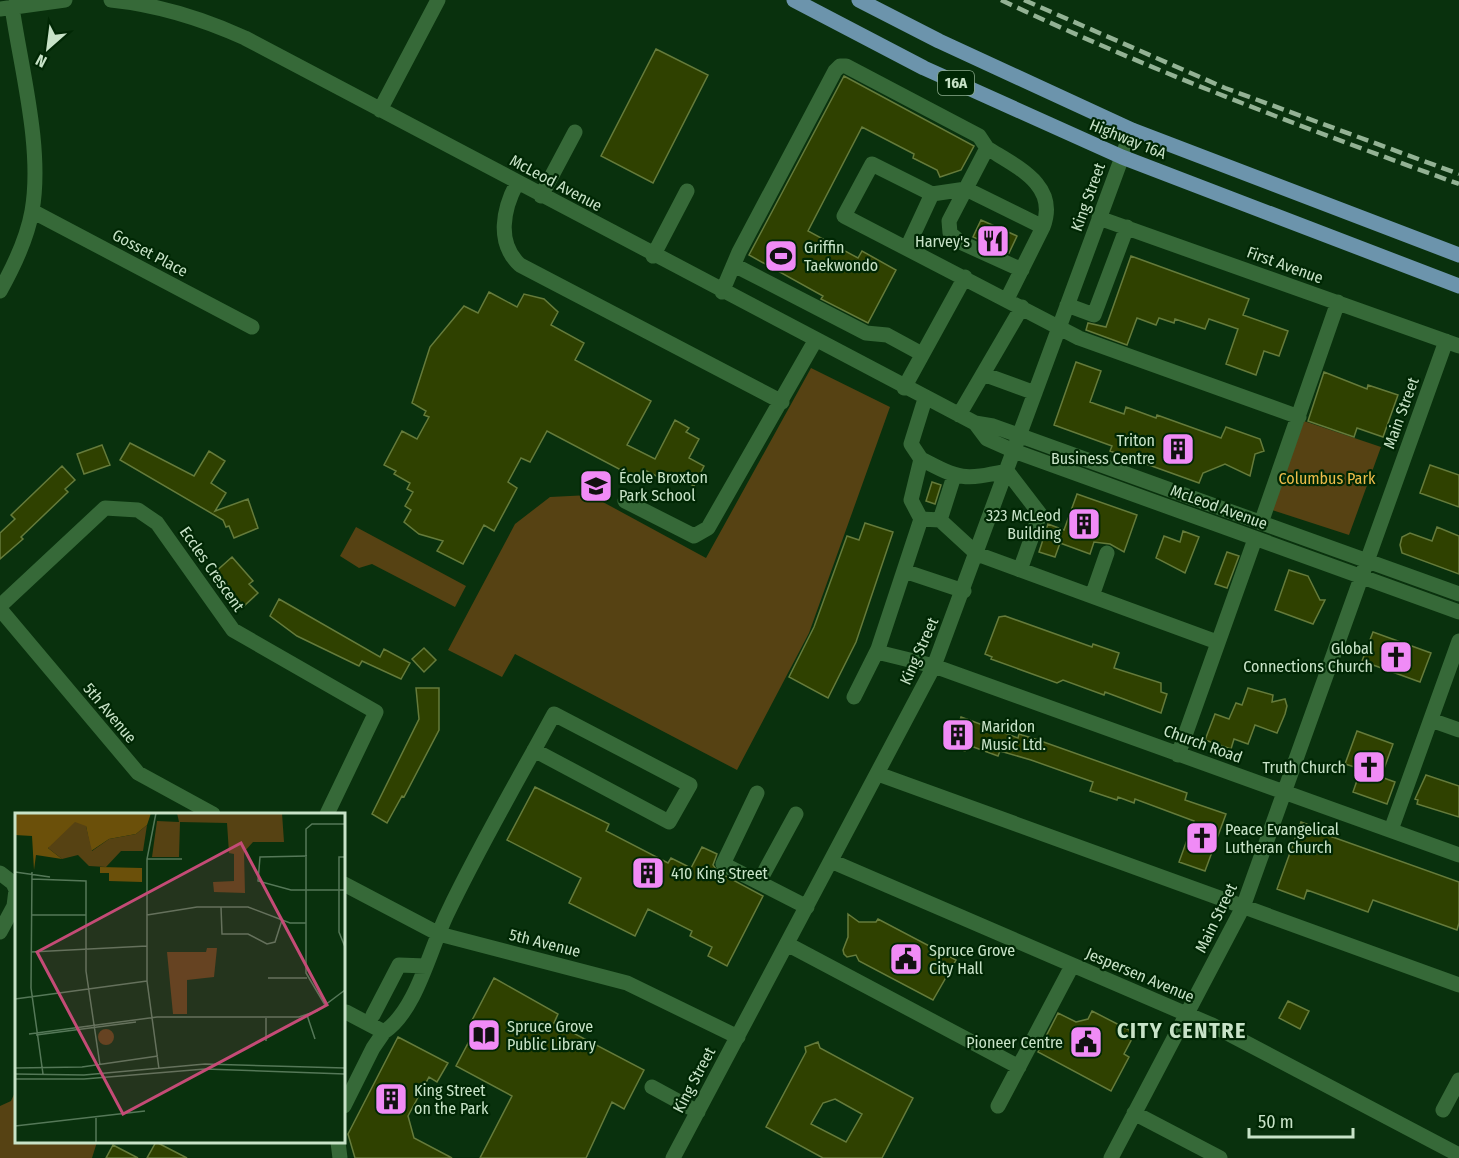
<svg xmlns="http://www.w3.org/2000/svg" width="1459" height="1158" font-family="'Fira Sans Condensed',sans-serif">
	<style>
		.park { fill: #564213 }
		.building { fill: #2f4100; stroke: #657b3b; stroke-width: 1.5; fill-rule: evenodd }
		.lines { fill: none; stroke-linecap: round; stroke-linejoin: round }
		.minor { stroke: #366938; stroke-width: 15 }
		.major { stroke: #6c94ac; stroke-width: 15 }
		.rail { stroke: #93b294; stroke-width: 4.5; stroke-dasharray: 12 6; stroke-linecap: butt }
		.labels { text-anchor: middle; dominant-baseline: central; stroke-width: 4.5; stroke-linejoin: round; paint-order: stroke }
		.shield { fill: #002704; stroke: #8cab8d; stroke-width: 1.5 }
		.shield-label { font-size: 15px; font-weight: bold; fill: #c8e3c8 }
		.street-label { font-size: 16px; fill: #c8e3c8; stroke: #002704 }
		.poi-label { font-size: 16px; fill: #c8e3c8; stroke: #002704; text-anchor: start }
		.park-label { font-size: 16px; fill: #edbc4a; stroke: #002704 }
		.district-label { font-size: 22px; font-weight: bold; letter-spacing: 1.5px; fill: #c8e3c8; stroke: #002704 }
		.inset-road { fill: none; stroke: #557858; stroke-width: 1.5 }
		.view { fill: #c44b76; fill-opacity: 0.15; stroke: #c44b76; stroke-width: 3 }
		.inset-edge { fill: none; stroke: #c8e3c8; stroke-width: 3 }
	</style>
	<rect width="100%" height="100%" fill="#09310d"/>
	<path class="park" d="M811,368L890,407L809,633L737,770L515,654L502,677L448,650L515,524L550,497L590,495L706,558Z
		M1304,421L1381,447L1349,535L1272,510Z
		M356,527L466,586L455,607L372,564L359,568L340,556Z
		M16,1090V1142H97L92,1158H0V1106L11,1101Z"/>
	<path class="building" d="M656,49L708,75L653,183L601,156Z
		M844,76L974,146L961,170L940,177L937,170L913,158L914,154L862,127L808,231L858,258L862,251L896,270L868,323L821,299L823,296L749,255Z
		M981,220L1017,236L1009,253L973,237Z
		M1131,256L1249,299L1243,315L1288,331L1279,356L1264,351L1256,375L1226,364L1238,329L1209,319L1205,329L1175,319L1174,323L1159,318L1156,325L1137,318L1127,345L1086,330L1088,323L1106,327Z
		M489,292L517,307L524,294L544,299L558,312L551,325L584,343L575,360L651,401L627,445L655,459L675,420L689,428L686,432L699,439L689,458L704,466L694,486L679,478L676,483L663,476L662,479L643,469L638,479L547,431L530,462L521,458L508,482L517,488L494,531L484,525L463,564L437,551L443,541L419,534L404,522L411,510L405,506L413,492L407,489L410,483L394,474L396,471L384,465L402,431L417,439L429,417L424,415L426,411L412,403L430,347L464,306L478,313Z
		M1076,362L1101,371L1090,402L1124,414L1126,407L1156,418L1157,415L1221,438L1226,427L1260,439L1264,451L1255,454L1250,476L1225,464L1203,473L1199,483L1110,451L1112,446L1054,425Z
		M1324,372L1367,389L1368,385L1398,395L1383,437L1357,428L1354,437L1308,421Z
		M130,443L194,476L209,451L225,461L211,483L226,493L215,511L248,499L258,528L234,538L229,526L226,527L223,520L120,460Z
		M102,445L110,465L84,474L77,454Z
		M1430,465L1459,475V507L1420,493Z
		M62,466L75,480L65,489L68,492L21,537L23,539L0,559V533L15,519L11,515Z
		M932,482L941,485L935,504L926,501Z
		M1077,494L1137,515L1124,552L1110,544L1094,542L1090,554L1060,543L1055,557L1039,552L1048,524L1064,530Z
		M865,523L893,532L856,642L828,698L789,677L814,627L847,536L859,540Z
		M1437,527L1459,536V574L1402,553L1400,545L1402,537L1410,533L1432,541Z
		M1183,531L1199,537L1185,573L1156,558L1164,536L1180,542Z
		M1227,552L1239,556L1227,588L1215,584Z
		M232,557L253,581L249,584L258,593L244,606L213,574Z
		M1289,570L1308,576L1320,600H1325L1313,624L1275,610Z
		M279,599L380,657L384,649L410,663L401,679L362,661L359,666L297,636L270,616Z
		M1005,616L1092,647L1093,644L1119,653L1114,668L1161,683V692L1167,694L1161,713L1105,692L1104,695L1063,680L1057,683L991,659L992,657L985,654L999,617Z
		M1373,632L1431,653L1420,682L1362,661Z
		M424,648L436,660L424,672L412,659Z
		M416,688H439V730L404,797L402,796L387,823L372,814L419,719Z
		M1248,688L1273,695L1272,702L1285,699L1287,706L1285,714L1277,733L1255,725L1248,744L1234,739L1231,749L1205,740L1215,714L1229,719L1236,703L1242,705Z
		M961,717L1018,738L1019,734L1038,740L1187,793L1185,800L1226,814L1205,871L1179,862L1194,821L1135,799L1134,803L1118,797L1117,800L1090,791L1093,782L1031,760L1000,751L998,756L968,745L965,751L943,743L950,724L958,727Z
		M1357,731L1393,744L1381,777L1395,782L1387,804L1353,792L1361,769L1345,764Z
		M1426,775L1459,786V817L1417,804L1418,800L1415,799Z
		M535,787L609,824L606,831L668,863L671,858L691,868L702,847L717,854L713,865L718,872L763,896L727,966L708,956L712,947L690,936L692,931L648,909L635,936L569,903L581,878L507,840Z
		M1301,822L1328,832L1327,835L1459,882V923L1457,930L1373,900L1368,912L1307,890L1304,899L1277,889Z
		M848,914L859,922H876L878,919L956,960L933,1000L859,961L856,955L847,957L844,954L843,950L848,937Z
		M494,978L558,1014L554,1023L644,1070L624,1109L612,1102L586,1158H480L512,1096L456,1066L475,1030L469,1026Z
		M1288,1001L1309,1011L1300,1029L1279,1018Z
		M1092,1011L1135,1033L1124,1054L1129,1057L1111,1091L1038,1052L1058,1013L1076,1022L1088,1019Z
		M398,1037L448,1063L437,1082L429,1077L408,1116L414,1138L452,1158H355L348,1134Z
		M818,1042L820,1048L913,1098L882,1158H823L766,1127L806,1052L805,1047ZM835,1099L862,1114L846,1142L811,1124L823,1103Z
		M156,1142L187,1158H147Z
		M113,1145L138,1158H106Z"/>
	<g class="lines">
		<path class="minor" d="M111,0C159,5 201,18 245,38L975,423L993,426L1459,594
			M0,9L65,0
			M380,110L438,0
			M517,183C503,209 496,243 520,265L782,402
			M932,194L872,164L844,216L1079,338L1299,417
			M541,196L575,132
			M32,211L252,327
			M1099,218L1459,346
			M907,248L932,194L966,189L1043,227L1007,299
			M653,256L687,191
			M736,266L866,333L887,335L922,354
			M1022,270L960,242L950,233L949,221L987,148C1017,167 1059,185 1043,227
			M0,291C14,266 27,239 32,211C43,149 21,69 12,7
			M722,292L739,252L835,71L840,66H846L979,136L987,148
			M1067,305L1094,315L1127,227
			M983,374L1035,393
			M904,388L965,277
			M959,415L1022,307
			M975,423L987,439L1014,451L1459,612
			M921,459C961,480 963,480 1007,471L1040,514L1020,570
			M625,501L694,536L708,528L815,341
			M921,519L940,520L977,554L1217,642
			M940,520L954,476
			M1261,523L1338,302
			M904,571L964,591
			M1092,596L1107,553
			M0,606L105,508L138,510L157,523L233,630L376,712L327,814
			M0,609L138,773L213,814
			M877,652L934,666L1459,855
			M854,697L878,649L921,519L911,500L921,459L911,444L925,399
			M1431,720L1459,730
			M1178,755L1255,539
			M878,774L1459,985
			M757,793L723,864L807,907
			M1391,830L1459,641
			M831,861L1212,1025L1459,1155
			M0,873L13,883L16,890L14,906L0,932
			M759,882L796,814
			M344,884L439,934L627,983L738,1037
			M787,944L1019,1067
			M346,1012L384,1032C417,1010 430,948 448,912C480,845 518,780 554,714L690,785L669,822L534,750
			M373,1015L399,965L426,966
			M652,1087L698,1112
			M344,1106L373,1048L384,1032
			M998,1106L1072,966
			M1443,1110L1459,1080
			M1134,1113L1220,1158
			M338,1142L340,1158
			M673,1158L934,666L1132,130
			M1111,1158L1243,907L1446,341"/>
		<path class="major" d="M794,0L924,68L1122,157L1459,286
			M859,0L939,41L1132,130L1459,255"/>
		<path class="rail" d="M1001,0C1151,71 1304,128 1459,184
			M1024,0L1225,88L1459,174"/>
	</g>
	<defs>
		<symbol id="restaurant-square" viewBox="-11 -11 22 22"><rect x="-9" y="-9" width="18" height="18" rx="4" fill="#f08bf6" stroke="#002704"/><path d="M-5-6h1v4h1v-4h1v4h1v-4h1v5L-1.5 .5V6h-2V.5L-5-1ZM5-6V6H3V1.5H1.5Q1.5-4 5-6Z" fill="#111"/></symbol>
		<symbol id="stadium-square" viewBox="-11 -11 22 22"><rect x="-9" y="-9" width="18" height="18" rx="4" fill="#f08bf6" stroke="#002704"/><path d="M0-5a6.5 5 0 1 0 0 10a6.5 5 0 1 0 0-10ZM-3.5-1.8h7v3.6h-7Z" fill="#111"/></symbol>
		<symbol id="building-square" viewBox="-11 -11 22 22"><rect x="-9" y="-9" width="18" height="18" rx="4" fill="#f08bf6" stroke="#002704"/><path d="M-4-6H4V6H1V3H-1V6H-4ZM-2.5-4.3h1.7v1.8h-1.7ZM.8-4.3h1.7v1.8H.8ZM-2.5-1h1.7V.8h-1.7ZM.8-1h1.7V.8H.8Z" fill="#111"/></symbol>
		<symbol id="school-square" viewBox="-11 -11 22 22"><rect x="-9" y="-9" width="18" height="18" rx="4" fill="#f08bf6" stroke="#002704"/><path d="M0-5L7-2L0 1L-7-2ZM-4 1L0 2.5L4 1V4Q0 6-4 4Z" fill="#111"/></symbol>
		<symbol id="church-square" viewBox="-11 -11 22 22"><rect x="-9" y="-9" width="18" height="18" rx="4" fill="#f08bf6" stroke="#002704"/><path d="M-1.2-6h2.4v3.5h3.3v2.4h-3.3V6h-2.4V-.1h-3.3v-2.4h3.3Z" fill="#111"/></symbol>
		<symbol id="civic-square" viewBox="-11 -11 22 22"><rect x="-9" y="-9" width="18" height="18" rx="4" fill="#f08bf6" stroke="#002704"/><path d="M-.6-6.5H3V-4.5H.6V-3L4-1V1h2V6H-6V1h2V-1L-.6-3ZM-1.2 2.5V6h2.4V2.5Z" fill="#111"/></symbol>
		<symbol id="library-square" viewBox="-11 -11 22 22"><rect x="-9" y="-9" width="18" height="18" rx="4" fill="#f08bf6" stroke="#002704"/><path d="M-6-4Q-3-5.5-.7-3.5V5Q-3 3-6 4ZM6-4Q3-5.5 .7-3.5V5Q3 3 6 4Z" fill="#111"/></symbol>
	</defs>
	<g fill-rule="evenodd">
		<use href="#restaurant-square" x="974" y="222" width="38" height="38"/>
		<use href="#stadium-square" x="762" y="237" width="38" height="38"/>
		<use href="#building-square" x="1159" y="430" width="38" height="38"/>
		<use href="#school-square" x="577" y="467" width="38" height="38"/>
		<use href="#building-square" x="1065" y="505" width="38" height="38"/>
		<use href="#church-square" x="1377" y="638" width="38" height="38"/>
		<use href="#building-square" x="939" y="716" width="38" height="38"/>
		<use href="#church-square" x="1350" y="748" width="38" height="38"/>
		<use href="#church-square" x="1183" y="819" width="38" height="38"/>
		<use href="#building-square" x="629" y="854" width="38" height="38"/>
		<use href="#civic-square" x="887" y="940" width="38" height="38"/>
		<use href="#library-square" x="465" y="1016" width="38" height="38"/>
		<use href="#civic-square" x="1067" y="1023" width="38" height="38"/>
		<use href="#building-square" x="372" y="1080" width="38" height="38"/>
	</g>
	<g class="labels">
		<rect class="shield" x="938" y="71" width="36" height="24" rx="4.5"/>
		<g class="shield-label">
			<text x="956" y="83">16A</text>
		</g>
		<g class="street-label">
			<text transform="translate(1128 139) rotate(22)">Highway 16A</text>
			<text transform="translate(556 183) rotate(28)">McLeod Avenue</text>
			<text transform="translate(1088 197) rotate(-70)">King Street</text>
			<text transform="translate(150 253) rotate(28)">Gosset Place</text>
			<text transform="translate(1285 265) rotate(20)">First Avenue</text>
			<text transform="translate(1401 413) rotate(-70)">Main Street</text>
			<text transform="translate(1219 507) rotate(20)">McLeod Avenue</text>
			<text transform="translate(212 569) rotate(55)">Eccles Crescent</text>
			<text transform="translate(919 651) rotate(-66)">King Street</text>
			<text transform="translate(110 713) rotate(50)">5th Avenue</text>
			<text transform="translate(1203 744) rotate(20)">Church Road</text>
			<text transform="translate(1216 918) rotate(-64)">Main Street</text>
			<text transform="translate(545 943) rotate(14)">5th Avenue</text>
			<text transform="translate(1140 975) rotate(23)">Jespersen Avenue</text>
			<text transform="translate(694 1080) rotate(-62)">King Street</text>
		</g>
		<g class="poi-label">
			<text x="970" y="241" text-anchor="end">Harvey's</text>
			<text x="804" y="247">Griffin<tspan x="804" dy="18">Taekwondo</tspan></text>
			<text x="1155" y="440" text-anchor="end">Triton<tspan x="1155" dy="18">Business Centre</tspan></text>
			<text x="619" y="477">École Broxton<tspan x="619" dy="18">Park School</tspan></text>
			<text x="1061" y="515" text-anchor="end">323 McLeod<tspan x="1061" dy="18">Building</tspan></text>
			<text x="1373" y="648" text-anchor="end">Global<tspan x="1373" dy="18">Connections Church</tspan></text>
			<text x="981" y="726">Maridon<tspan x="981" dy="18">Music Ltd.</tspan></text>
			<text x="1346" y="767" text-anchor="end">Truth Church</text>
			<text x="1225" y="829">Peace Evangelical<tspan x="1225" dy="18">Lutheran Church</tspan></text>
			<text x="671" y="873">410 King Street</text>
			<text x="929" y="950">Spruce Grove<tspan x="929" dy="18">City Hall</tspan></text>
			<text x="507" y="1026">Spruce Grove<tspan x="507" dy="18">Public Library</tspan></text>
			<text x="1063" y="1042" text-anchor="end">Pioneer Centre</text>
			<text x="414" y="1090">King Street<tspan x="414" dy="18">on the Park</tspan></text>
		</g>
		<g class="park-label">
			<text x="1327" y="478">Columbus Park</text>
		</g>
		<g class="district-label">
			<text x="1182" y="1030">CITY CENTRE</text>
		</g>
	</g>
	<g transform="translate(15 813)">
		<rect width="330" height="330" fill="#09310d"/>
		<path d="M0,0H136L132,12L121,21L94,26L76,38L71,13L33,35L47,46L21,42L19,57L17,23L0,22ZM85,54L127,55V69L94,68V60H85Z" fill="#6b500a"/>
		<path d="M162,0H267L269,29H238L229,39L230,80L199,79L198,69L219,68V41L214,40L212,10L165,9L164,44H137L142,8L164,9ZM60,9L71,13L77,38L94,26L121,21L132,12L128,38H106L91,54L74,53L63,42L47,46L33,35ZM192,135H202L199,164L172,167V201H158L152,139H191ZM83 224a8 8 0 1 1 16 0a8 8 0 1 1-16 0Z" fill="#564213"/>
		<path class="inset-road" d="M141,0L132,46V168L144,256M292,43L245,44L243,68L276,77H330M330,44H324V119L330,134M132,46H167M0,59L35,64M17,59L16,175L28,261M17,66L71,68V158L85,252M206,94L207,121H233L252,131L260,129L267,107M17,102H71M132,102L182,94H233L275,110H291M16,139L132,133M253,165H292M0,186L132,168M310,192L291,160V16L297,11H330M292,202L300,226M251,205V228M14,221L142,204H284L302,198L330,177M21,222L121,209M0,255L67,254L143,243M0,261L69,262L190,251L330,255M0,266H69L190,256L330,261M0,313L130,298M81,330V305"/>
		<path class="view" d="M226,30L312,192L108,301L22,139Z"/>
		<rect width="330" height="330" class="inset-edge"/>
	</g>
	<g transform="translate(48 48) rotate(208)" stroke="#002704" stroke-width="4.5" paint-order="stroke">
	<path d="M0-4.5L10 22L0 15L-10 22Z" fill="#c8e3c8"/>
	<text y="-9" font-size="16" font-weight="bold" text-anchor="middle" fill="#c8e3c8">N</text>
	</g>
	<path d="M1249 1128v9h104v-9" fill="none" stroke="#c8e3c8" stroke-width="3"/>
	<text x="1258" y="1128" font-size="18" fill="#c8e3c8" stroke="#002704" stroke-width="4.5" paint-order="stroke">50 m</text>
</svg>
